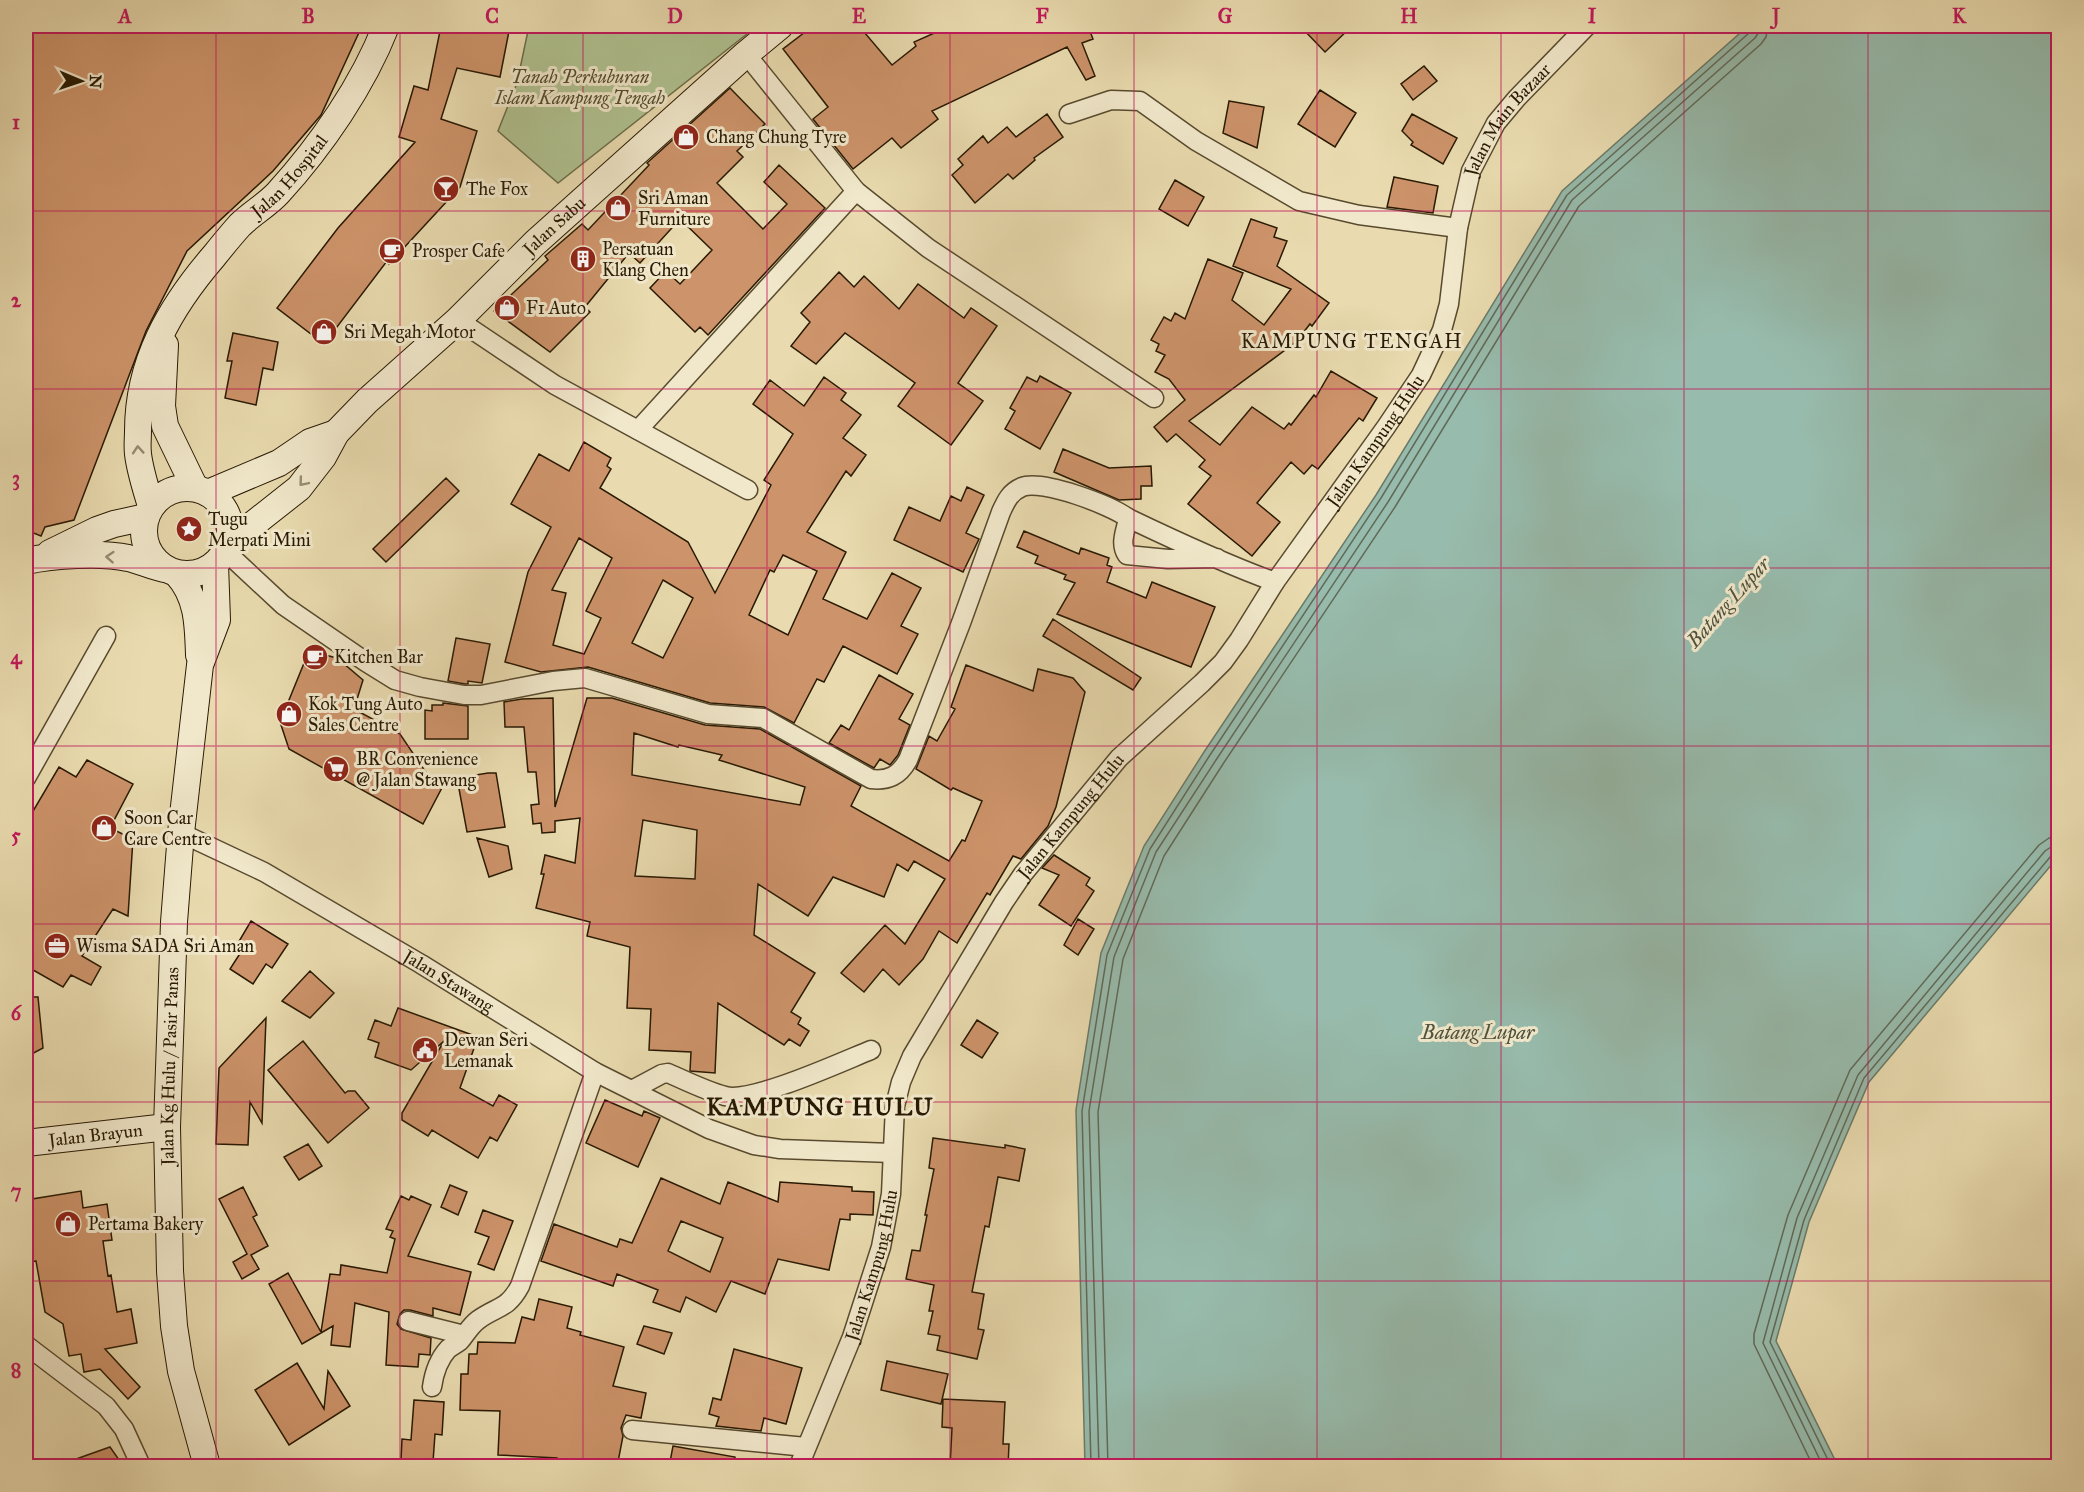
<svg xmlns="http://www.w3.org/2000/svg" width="2084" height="1492" font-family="'IM FELL Great Primer',serif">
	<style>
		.green { fill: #b0c190; stroke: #6c6d4a; stroke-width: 1.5 }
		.water { fill: #97bbac; stroke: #6b7a68; stroke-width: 1.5 }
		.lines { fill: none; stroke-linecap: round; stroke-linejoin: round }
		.shore { stroke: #606a58; stroke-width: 1.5 }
		.building { fill: #cd936a; stroke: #281903; stroke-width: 1.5; fill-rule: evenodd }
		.street-casing { stroke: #584a2e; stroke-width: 21 }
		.secondary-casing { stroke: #281903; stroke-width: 28 }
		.street { stroke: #f1e8cb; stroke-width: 18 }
		.secondary { stroke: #f1e8cb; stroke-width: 26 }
		.oneway { stroke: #978b71 }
		.grid { fill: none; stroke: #c2185b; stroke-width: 1.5; stroke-opacity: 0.55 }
		.labels { text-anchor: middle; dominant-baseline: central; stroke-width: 6; stroke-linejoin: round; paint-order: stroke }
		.park-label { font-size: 18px; font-style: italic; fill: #514b2d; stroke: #f1e8cb }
		.street-label { font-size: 18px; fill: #281903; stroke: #f1e8cb }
		.poi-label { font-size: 18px; fill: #281903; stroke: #f1e8cb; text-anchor: start }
		.neighbourhood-label { font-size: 20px; letter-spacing: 1.5px; fill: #281903; stroke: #f1e8cb }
		.water-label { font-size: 20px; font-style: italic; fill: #4f523e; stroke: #f1e8cb }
		.district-label { font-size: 24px; font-weight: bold; letter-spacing: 1.5px; fill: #281903; stroke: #f1e8cb }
		.neatline { fill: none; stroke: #c2185b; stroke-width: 2 }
		.grid-label { font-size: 20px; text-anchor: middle; font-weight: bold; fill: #c2185b }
	</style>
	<rect width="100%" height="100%" fill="#e9dbaf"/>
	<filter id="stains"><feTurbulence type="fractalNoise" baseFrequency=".00333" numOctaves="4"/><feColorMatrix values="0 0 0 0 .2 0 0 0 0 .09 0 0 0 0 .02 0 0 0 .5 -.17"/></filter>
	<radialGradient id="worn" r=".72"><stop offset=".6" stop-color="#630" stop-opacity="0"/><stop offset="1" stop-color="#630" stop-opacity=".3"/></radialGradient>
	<path class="green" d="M529,26H757L558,183L498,131L517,83Z"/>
	<path class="water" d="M1748,26H2058V857L1869,1082L1809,1222L1776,1341L1838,1466H1085L1076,1110L1101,953L1144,846L1204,752L1376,495L1562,191Z"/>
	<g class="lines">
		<path class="shore" d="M1091,1466L1082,1111L1107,955L1150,849L1210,755L1381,498L1567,195L1749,33L1752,26
			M1099,1466L1089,1111L1114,957L1156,852L1216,760L1388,502L1572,200L1755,38L1759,32V26
			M1108,1466L1098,1112L1123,959L1164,856L1223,764L1395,507L1579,206L1761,44L1766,37L1768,26
			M1813,1466L1754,1344V1334L1788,1215L1850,1070L2039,845L2049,838L2058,837
			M1823,1466L1763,1343L1797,1218L1858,1075L2045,851L2051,847L2058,846
			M1831,1466L1770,1342L1804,1220L1864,1078L2051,856L2058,854"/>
	</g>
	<path class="building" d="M26,26H362L321,115L273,171L187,251L146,331L74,520L45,527L41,536L26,530Z
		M441,26H510L500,77L457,68L441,119L477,131L460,187L389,264L387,261L324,344L277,308L338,228L415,142L399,137L414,86L428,90Z
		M813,26H859L892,65L916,46L914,42L950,26H1088L1093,39L1082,43L1095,76L1086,80L1067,47L932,111L938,119L901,148L892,138L853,169L813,119L828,107L783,49Z
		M1300,26H1352L1325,52Z
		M1424,66L1437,81L1413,100L1401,84Z
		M730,88L765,124L737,151L743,157L717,183L763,229L787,204L764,182L779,165L825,208L708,335L700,327L695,332L650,288L666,271L680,284L712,250L680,219L640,263L629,253L585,307L590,312L550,352L494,311L548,260L545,256L582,224L588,230L649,165L647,163Z
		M1320,90L1356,113L1335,147L1298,124Z
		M1229,101L1264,107L1257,148L1223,133Z
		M1047,114L1063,137L1034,158L1035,160L1013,179L1008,174L975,203L952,175L963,165L958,159L983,136L988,143L1007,127L1016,137Z
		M1412,114L1457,138L1443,164L1411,145L1413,142L1402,131Z
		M1394,177L1438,186L1433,213L1387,207Z
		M1175,180L1204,197L1188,226L1159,209Z
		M1251,219L1277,228L1274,237L1287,241L1277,266L1329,303L1312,326L1310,324L1296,342L1189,421L1220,445L1252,407L1284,429L1289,423L1291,425L1314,395L1316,397L1331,371L1377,398L1363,421L1359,418L1318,469L1312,465L1304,474L1291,462L1257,503L1280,522L1252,556L1188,504L1211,476L1199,467L1205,460L1176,434L1167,442L1154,427L1185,400L1169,379L1155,372L1165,355L1156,351L1159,344L1151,340L1164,317L1171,321L1175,313L1185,319L1208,259L1243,273L1232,300L1264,325L1291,289L1233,266Z
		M839,272L854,287L864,276L899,309L918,284L964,318L971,308L997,326L958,383L983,401L951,445L898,406L915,383L845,333L816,364L791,346L810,322L801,313Z
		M233,333L278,342L273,370L263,368L256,405L225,398L232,361H227Z
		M1040,376L1071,393L1040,449L1005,429L1015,411L1010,408L1027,377L1037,382Z
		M824,377L846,393L841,400L861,415L843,438L866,455L851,476L846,471L807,532L846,552L823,599L867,619L892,573L921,588L901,626L918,634L897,674L843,646L824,682L817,679L794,723L764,707L710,703L588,667L541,672L505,662L528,572L551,527L511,504L539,454L569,471L584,442L611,458L607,466L611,469L600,488L688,542L715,593L771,485L764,480L793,434L753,404L770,380L804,406ZM579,538L612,558L586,611L601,618L584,654L553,645L566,593L552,590ZM783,555L817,571L788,635L749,615L770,570L774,572ZM663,580L693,598L663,658L632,643Z
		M1063,449L1109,468L1151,466L1152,486H1141V499L1119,500L1054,472Z
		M446,478L459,491L386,562L373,549Z
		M967,487L984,495L966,533L979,539L963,572L894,540L909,507L940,521L951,496L961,501Z
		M1024,531L1079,554L1081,548L1109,558L1107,565L1112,567L1107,582L1146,598L1152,582L1215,607L1191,667L1057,614L1075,583L1064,579L1066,575L1035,563L1038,556L1017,547Z
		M1053,619L1141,678L1133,690L1043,636Z
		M456,638L490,644L482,683L468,681V684H465L448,681Z
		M309,651L337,658L363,680L354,709L400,734L433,783L446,780L423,824L289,749L280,722Z
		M966,665L1033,691L1038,669L1073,678L1085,692L1056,807L1048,826L1021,859L1013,856L990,895L987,893L957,943L939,931L923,959L899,985L883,969L864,992L841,973L885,925L905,944L945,879L914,861L908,871L897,864L884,897L833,877L808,916L758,884L754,935L815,973L791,1012L801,1018L798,1024L809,1031L800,1046L789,1039L784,1045L718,1003L715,1073L690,1071L691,1052L649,1050L651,1009L627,1008L630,947L587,936L590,922L536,908L544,874H541L545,855L575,863L580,818L555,821V832L542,833L541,823L533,824L531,805L539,804L536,772H528L524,727H505L504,702L522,699L553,698L555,807L587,698H612L705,725L760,729L861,786L851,806L949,861L962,840L965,841L982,801L953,788L951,790L916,769L929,736L937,741L955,709L951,707ZM634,733L678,747L679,745L722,755L719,760L805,787L800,805L632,775ZM643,820L697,830L695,879L635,876Z
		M879,675L913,694L899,719L910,725L898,755L890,765L880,759L874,768L829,743L841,725L849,730Z
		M443,703L468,706V739H425V710L432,711V705H443Z
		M87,760L133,784L110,828L133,839L128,916L113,909L82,956L101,967L91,985L71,975L63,987L26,966V901L33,887L26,883V823L59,767L76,777Z
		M488,773H496L505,827L467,832L457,778Z
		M477,838L508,846L512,869L489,877Z
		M1054,855L1090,878L1086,885L1094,891L1071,926L1039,905L1059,875L1042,868Z
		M1078,919L1094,929L1078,955L1064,945Z
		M251,921L288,944L272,968L266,964L253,984L230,969L241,952L235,948Z
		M310,971L334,993L310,1018L282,1001Z
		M26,997H38L43,1048L26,1057Z
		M398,1008L478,1037L460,1088L493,1106L499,1095L517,1105L497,1141L490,1137L478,1158L432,1130L428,1136L402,1120V1113L444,1041L411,1070L375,1057L379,1043L368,1039L375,1020L391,1026Z
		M266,1018L262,1123L250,1102L248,1145L216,1144L219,1068Z
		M977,1020L998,1033L982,1058L961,1045Z
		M303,1041L345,1093L348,1091H355L369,1108L328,1143L268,1070Z
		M605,1100L642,1116L644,1111L660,1118L638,1167L586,1143Z
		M933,1138L1005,1148V1145L1025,1149L1019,1181L998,1177L989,1227L985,1226L972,1292L984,1294L978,1329L984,1330L977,1359L937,1350L940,1336L928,1334L933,1311H929L934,1285L906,1279L912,1250L920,1251L927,1215H925L934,1169L929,1168Z
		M308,1144L322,1166L299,1180L284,1157Z
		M661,1178L720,1204L728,1182L778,1202L780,1182L852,1187V1191L874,1192L873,1215L850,1214V1220L840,1219L829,1270L778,1259L765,1294L731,1281L716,1312L686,1297L680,1312L653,1302L658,1290L617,1274L613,1286L541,1261L554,1224L617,1247L620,1239L632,1243ZM681,1221L723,1238L710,1272L668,1251Z
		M450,1185L467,1192L458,1215L441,1207Z
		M243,1187L257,1215L253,1217L268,1246L251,1255L259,1269L242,1279L233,1262L247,1254L219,1199Z
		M81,1191L83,1208L107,1204L112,1240L103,1241L108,1276L111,1275L117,1312L131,1309L137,1343L105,1349L140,1387L128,1399L100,1369L84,1372L81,1354L69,1356L63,1324L45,1312L36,1261L26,1262V1200Z
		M401,1196L409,1200L411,1196L431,1205L408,1256L471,1272L460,1315L433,1308V1316L410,1310H404L400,1314L397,1324L401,1329L431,1338L430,1355L419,1354L418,1367L386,1365L389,1312L355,1303L350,1347L331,1345L333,1326L302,1344L269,1284L288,1273L321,1332L330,1274L340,1275L341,1265L387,1273L395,1239L390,1237L393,1231L386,1229Z
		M483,1210L513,1221L494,1270L478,1264L489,1237L475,1232Z
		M539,1299L572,1307L567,1328L581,1332L580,1335L624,1347L613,1386L646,1393L641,1418L626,1415L621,1428L623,1436L617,1467H573L574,1461L557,1462V1458L498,1455L500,1411L460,1410L461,1374H468L469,1354H477L478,1342L515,1343L522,1317L534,1320Z
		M644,1326L672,1333L664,1354L637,1344Z
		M734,1349L802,1368L786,1424L764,1418L761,1431L716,1426L719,1417L709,1414L713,1398L721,1400Z
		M887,1361L948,1374L941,1404L881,1390Z
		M297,1363L324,1409L328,1371L350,1406L289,1445L255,1390Z
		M943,1399L1005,1402L1003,1444H1009L1008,1467H950L952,1428L942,1427Z
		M414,1400L444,1402L442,1435L435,1434L433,1462L401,1460L402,1439L411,1440Z
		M673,1446L735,1457L734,1467H669Z
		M110,1447L124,1467H63L62,1464Z"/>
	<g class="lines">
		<defs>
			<g id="street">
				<path d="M746,54L856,191L928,248L1154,398"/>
				<path d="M1069,114L1111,100L1140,101L1196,141L1299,201L1359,215L1458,228"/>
				<path d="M458,320L555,385L748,490"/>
				<path d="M638,430L856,191"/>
				<path d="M225,551L283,605L366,662L395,680L420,687L464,695H481L553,681L585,678L708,714L763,718L871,779C888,781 899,776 908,760L961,623L1001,512C1006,501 1010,492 1022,487C1042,479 1110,505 1128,518"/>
				<path d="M1217,558L1168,559L1127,555C1119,543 1126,531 1128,518C1176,541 1225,564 1275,582"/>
				<path d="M26,778L106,636"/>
				<path id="s1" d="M181,833L264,872L421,964L595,1072L709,1129L754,1145L780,1149L892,1153"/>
				<path d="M632,1090L662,1074L668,1073C686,1081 706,1091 725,1096C752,1103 841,1062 871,1050"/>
				<path d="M408,1321L464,1335"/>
				<path d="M26,1345L106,1406L124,1429L141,1466"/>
				<path d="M432,1387C434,1373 438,1360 448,1349C452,1346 456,1344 460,1341C466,1334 470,1326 478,1320C497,1306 507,1310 520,1286L595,1072"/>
				<path d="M632,1430L806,1447"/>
				<path id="s2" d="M799,1466L852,1337L881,1247L891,1194L895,1106L901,1082L912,1056L1004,902L1023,874L1119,758L1202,683L1223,662L1239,640L1275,582L1386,427L1421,375L1442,330L1449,304L1458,228L1471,171L1496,123L1517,98L1587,26"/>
			</g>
			<g id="secondary">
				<path d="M165,345L162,406L165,426L195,488"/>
				<circle cx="187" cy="531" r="43"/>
				<path d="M208,493L279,463L310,442L336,433"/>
				<path id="s3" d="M151,506C146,489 140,471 138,454C137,446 138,438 138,431C138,362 170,307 214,256C222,246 231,235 240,225C252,213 267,205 278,193C321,146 363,85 386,26"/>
				<path id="s4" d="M228,544L299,488L323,457L336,433L367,401L458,320L536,242L746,54L780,26"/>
				<path d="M50,553L97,530L114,524L146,517"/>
				<path d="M26,561C53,555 101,552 128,558C140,561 152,566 164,569"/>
				<path d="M177,574C198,597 198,625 199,655"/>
				<path id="s5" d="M26,1143L167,1127"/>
				<path id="s6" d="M207,1466L181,1371L174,1326L170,1271L167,1127L174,922L181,833L200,665L217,620L215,564"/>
			</g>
		</defs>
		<use href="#street" class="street-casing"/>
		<use href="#secondary" class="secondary-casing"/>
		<use href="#street" class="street"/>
		<use href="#secondary" class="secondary"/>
	</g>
	<defs><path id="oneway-chevron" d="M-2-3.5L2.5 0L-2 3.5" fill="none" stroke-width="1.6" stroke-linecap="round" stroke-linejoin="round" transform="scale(1.5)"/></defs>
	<g class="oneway">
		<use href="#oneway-chevron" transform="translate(138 450) rotate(-94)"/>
		<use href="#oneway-chevron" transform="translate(303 482) rotate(130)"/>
		<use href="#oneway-chevron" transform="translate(110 557) rotate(-176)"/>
	</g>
	<path class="grid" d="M216,26V1466M400,26V1466M583,26V1466M767,26V1466M950,26V1466M1134,26V1466M1317,26V1466M1501,26V1466M1684,26V1466M1868,26V1466M26,211H2058M26,389H2058M26,568H2058M26,746H2058M26,924H2058M26,1102H2058M26,1281H2058"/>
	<defs>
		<symbol id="shop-disc" viewBox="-11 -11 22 22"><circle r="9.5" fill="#8f2418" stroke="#f1e8cb"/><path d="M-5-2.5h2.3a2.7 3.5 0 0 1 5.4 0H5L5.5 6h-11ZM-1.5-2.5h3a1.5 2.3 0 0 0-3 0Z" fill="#fff"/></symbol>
		<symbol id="bar-disc" viewBox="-11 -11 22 22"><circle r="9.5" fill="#8f2418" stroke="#f1e8cb"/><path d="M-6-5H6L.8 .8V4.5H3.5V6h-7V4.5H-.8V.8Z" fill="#fff"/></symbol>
		<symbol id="cafe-disc" viewBox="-11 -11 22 22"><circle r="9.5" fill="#8f2418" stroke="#f1e8cb"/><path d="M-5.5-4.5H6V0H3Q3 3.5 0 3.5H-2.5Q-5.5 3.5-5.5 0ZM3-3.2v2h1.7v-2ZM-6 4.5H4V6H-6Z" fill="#fff"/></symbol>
		<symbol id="building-disc" viewBox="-11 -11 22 22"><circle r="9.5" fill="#8f2418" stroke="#f1e8cb"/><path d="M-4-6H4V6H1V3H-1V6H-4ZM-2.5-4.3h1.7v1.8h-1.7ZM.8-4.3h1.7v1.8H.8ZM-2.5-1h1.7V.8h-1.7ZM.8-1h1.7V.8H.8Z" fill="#fff"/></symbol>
		<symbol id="sight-disc" viewBox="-11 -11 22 22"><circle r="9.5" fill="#8f2418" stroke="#f1e8cb"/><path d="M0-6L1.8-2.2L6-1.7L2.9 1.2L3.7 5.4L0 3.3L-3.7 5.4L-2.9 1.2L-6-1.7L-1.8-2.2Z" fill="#fff"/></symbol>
		<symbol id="supermarket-disc" viewBox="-11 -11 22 22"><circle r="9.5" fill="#8f2418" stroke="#f1e8cb"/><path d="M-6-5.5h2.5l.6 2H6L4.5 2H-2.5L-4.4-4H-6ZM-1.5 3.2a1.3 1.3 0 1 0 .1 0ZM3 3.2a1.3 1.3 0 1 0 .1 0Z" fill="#fff"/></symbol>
		<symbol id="office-disc" viewBox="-11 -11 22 22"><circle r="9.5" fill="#8f2418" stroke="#f1e8cb"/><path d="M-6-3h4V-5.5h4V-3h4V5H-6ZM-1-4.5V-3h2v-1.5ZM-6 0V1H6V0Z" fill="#fff"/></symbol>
		<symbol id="civic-disc" viewBox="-11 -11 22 22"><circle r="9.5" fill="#8f2418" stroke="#f1e8cb"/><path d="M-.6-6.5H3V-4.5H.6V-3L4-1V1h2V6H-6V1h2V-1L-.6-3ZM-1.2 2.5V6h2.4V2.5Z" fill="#fff"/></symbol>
	</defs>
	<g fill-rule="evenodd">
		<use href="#shop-disc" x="671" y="122" width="30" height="30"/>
		<use href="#bar-disc" x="431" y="174" width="30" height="30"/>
		<use href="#shop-disc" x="603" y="193" width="30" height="30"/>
		<use href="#cafe-disc" x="377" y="236" width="30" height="30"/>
		<use href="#building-disc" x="568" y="244" width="30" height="30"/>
		<use href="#shop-disc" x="492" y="293" width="30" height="30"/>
		<use href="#shop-disc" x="309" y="317" width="30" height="30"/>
		<use href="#sight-disc" x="174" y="514" width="30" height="30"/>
		<use href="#cafe-disc" x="300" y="642" width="30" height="30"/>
		<use href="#shop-disc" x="274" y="699" width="30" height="30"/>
		<use href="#supermarket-disc" x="321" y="754" width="30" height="30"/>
		<use href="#shop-disc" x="89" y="813" width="30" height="30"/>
		<use href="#office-disc" x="42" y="931" width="30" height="30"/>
		<use href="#civic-disc" x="410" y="1035" width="30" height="30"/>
		<use href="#shop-disc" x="53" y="1209" width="30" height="30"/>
	</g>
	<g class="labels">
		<g class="park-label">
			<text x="580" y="77">Tanah Perkuburan<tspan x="580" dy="21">Islam Kampung Tengah</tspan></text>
		</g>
		<g class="street-label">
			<text stroke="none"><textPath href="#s2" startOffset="1558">Jalan Main Bazaar</textPath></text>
			<text stroke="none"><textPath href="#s3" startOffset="382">Jalan Hospital</textPath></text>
			<text stroke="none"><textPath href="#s4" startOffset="458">Jalan Sabu</textPath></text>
			<text stroke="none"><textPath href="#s2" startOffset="1203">Jalan Kampung Hulu</textPath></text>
			<text stroke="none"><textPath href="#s2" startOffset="717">Jalan Kampung Hulu</textPath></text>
			<text stroke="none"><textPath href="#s1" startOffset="306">Jalan Stawang</textPath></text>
			<text stroke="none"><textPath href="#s6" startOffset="404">Jalan Kg Hulu / Pasir Panas</textPath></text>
			<text stroke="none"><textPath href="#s5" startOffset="70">Jalan Brayun</textPath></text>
			<text stroke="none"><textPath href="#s2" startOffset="214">Jalan Kampung Hulu</textPath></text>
		</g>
		<g class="poi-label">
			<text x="706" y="137">Chang Chung Tyre</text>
			<text x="466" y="189">The Fox</text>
			<text x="638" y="198">Sri Aman<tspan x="638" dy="21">Furniture</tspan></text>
			<text x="602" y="249">Persatuan<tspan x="602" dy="21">Klang Chen</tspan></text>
			<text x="412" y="251">Prosper Cafe</text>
			<text x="526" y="308">F1 Auto</text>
			<text x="344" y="332">Sri Megah Motor</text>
			<text x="208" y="519">Tugu<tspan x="208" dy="21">Merpati Mini</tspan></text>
			<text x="334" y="657">Kitchen Bar</text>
			<text x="308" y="704">Kok Tung Auto<tspan x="308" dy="21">Sales Centre</tspan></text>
			<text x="356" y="759">BR Convenience<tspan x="356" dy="21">@ Jalan Stawang</tspan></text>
			<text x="124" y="818">Soon Car<tspan x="124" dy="21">Care Centre</tspan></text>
			<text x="76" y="946">Wisma SADA Sri Aman</text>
			<text x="444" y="1040">Dewan Seri<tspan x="444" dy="21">Lemanak</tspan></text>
			<text x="88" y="1224">Pertama Bakery</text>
		</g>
		<g class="neighbourhood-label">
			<text x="1352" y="341">KAMPUNG TENGAH</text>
		</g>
		<g class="water-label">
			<text transform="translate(1728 602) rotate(-48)">Batang Lupar</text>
			<text x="1478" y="1032">Batang Lupar</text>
		</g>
		<g class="district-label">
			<text x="820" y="1107">KAMPUNG HULU</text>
		</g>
	</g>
	<rect width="2084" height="1492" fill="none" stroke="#e9dbaf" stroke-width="66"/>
	<g transform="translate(81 81) rotate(92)" stroke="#f1e8cb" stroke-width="4.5" paint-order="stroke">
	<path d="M0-4.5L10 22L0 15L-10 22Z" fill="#281903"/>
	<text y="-9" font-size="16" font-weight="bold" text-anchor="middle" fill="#281903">N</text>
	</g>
	<rect x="33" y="33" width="2018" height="1426" class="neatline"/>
	<g class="grid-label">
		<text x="125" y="23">A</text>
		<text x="308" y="23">B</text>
		<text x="492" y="23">C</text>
		<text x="675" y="23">D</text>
		<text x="859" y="23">E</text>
		<text x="1042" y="23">F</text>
		<text x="1225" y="23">G</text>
		<text x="1409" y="23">H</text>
		<text x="1592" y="23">I</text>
		<text x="1776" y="23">J</text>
		<text x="1959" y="23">K</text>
		<text x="16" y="129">1</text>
		<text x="16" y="307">2</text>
		<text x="16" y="485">3</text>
		<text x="16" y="664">4</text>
		<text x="16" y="842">5</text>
		<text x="16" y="1020">6</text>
		<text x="16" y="1198">7</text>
		<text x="16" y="1377">8</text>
	</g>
	<rect width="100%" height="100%" filter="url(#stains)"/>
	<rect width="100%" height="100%" fill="url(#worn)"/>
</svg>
